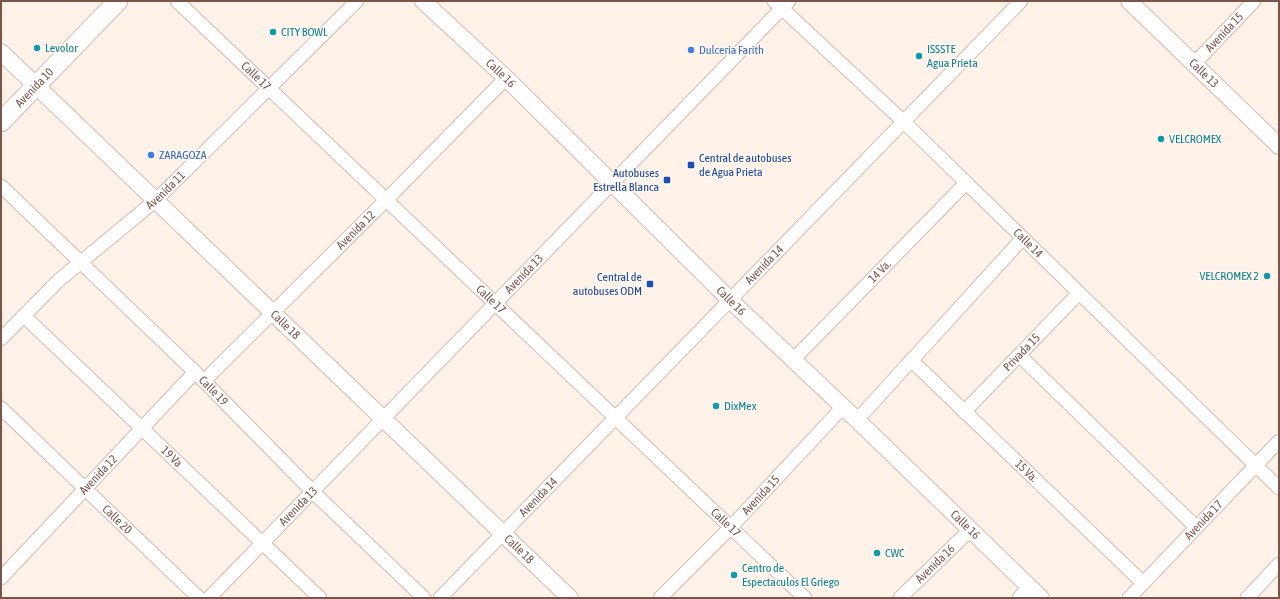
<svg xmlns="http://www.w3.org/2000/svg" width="1280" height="599" font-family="'Asap Condensed',sans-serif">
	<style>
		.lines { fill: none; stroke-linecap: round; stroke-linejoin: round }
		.minor-casing { stroke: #d4bbb0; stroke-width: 15 }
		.tertiary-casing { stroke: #d4bbb0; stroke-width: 18 }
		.secondary-casing { stroke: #d9bbb0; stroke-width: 21 }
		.minor { stroke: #fff; stroke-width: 13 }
		.tertiary { stroke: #fff; stroke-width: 16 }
		.secondary { stroke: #fff; stroke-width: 19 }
		.culture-dot { fill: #0f9aa8; stroke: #fff7f1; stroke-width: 1.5 }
		.shop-dot { fill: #3f7fe0; stroke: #fff7f1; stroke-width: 1.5 }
		.transit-dot { fill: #1a4fb4; stroke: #fff7f1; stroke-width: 1.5 }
		.labels { text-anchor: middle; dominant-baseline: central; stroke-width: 3; stroke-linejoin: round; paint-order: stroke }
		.culture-label { font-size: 12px; fill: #0d838f; stroke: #fff7f1; text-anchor: start }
		.street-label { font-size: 12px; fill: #7b544a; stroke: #fff7f1 }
		.shop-label { font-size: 12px; fill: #366cbe; stroke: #fff7f1; text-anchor: start }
		.transit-label { font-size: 12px; fill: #164399; stroke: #fff7f1; text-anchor: end }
	</style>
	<rect width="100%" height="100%" fill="#fef2e9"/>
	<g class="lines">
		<defs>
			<g id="minor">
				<path id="s1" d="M177,1L805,598"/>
				<path id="s2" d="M774,1L904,122L1279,488"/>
				<path id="s3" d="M1194,64L1254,1"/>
				<path id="s4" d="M1,186L195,372L313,492L424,598"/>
				<path id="s5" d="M24,316L320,598"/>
				<path id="s6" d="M1,339L58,281L156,200L357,1"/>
				<path d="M1019,355L1196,527"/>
				<path id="s7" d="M793,360L966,183"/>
				<path id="s8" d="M911,360L1142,582"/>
				<path id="s9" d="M204,381L385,201L506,78"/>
				<path id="s10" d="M1,408L199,598"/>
				<path id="s11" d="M964,412L1079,293"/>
				<path d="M857,420L1023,238"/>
				<path id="s12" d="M1,578L195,372"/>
				<path id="s13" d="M209,598L789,1"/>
				<path id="s14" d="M440,598L1021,1"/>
				<path id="s15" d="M660,598L731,527L843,407"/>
				<path id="s16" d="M900,598L970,530"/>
				<path d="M1019,598L1029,587"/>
				<path id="s17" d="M1129,598L1279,441"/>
				<path d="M1247,598L1279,564"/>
			</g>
			<g id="tertiary">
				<path id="s18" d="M423,1L506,78L731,301L857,420L1041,598"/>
				<path id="s19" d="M1129,1L1279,146"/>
				<path id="s20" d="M1,52L570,598"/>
			</g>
			<g id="secondary">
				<path id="s21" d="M1,122L118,1"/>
			</g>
		</defs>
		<use href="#minor" class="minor-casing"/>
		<use href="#tertiary" class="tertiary-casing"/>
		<use href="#secondary" class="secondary-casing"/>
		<use href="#minor" class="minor"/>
		<use href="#tertiary" class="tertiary"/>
		<use href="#secondary" class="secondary"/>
	</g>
	<g class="culture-dot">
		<circle cx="273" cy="32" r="4"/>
		<circle cx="37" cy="48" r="4"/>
		<circle cx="919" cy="56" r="4"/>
		<circle cx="1161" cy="139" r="4"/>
		<circle cx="1267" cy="276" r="4"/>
		<circle cx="716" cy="406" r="4"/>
		<circle cx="877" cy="553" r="4"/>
		<circle cx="734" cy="575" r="4"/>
	</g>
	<g class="shop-dot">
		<circle cx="691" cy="50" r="4"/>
		<circle cx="151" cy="155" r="4"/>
	</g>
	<g class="transit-dot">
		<rect x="687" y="161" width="8" height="8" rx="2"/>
		<rect x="663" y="176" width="8" height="8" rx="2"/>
		<rect x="646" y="280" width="8" height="8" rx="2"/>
	</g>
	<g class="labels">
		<g class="culture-label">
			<text x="281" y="32">CITY BOWL</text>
			<text x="45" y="48">Levolor</text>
			<text x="927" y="49">ISSSTE<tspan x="927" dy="14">Agua Prieta</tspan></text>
			<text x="1169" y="139">VELCROMEX</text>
			<text x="1259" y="276" text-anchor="end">VELCROMEX 2</text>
			<text x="724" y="406">DixMex</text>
			<text x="885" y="553">CWC</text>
			<text x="742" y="568">Centro de<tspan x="742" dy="14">Espectaculos El Griego</tspan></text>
		</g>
		<g class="street-label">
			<text stroke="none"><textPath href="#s3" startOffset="44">Avenida 15</textPath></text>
			<text stroke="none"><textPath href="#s18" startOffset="106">Calle 16</textPath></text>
			<text stroke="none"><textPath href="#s19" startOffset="104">Calle 13</textPath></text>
			<text stroke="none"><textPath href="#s1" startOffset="109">Calle 17</textPath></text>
			<text stroke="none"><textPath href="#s21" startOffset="48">Avenida 10</textPath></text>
			<text stroke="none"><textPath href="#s6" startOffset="222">Avenida 11</textPath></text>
			<text stroke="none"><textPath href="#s9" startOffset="214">Avenida 12</textPath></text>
			<text stroke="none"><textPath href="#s2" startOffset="351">Calle 14</textPath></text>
			<text stroke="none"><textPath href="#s14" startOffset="465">Avenida 14</textPath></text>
			<text stroke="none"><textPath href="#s7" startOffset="124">14 Va.</textPath></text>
			<text stroke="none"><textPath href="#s13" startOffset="452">Avenida 13</textPath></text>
			<text stroke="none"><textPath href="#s1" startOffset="433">Calle 17</textPath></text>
			<text stroke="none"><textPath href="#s18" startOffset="430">Calle 16</textPath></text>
			<text stroke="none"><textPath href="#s20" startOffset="394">Calle 18</textPath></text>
			<text stroke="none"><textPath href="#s11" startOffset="83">Privada 15</textPath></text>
			<text stroke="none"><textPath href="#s4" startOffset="295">Calle 19</textPath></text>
			<text stroke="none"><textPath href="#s5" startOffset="204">19 Va</textPath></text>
			<text stroke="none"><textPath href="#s8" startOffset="160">15 Va.</textPath></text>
			<text stroke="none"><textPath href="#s12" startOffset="142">Avenida 12</textPath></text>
			<text stroke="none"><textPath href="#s15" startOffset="144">Avenida 15</textPath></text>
			<text stroke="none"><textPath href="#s14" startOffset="141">Avenida 14</textPath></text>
			<text stroke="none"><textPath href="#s13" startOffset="128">Avenida 13</textPath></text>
			<text stroke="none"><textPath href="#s10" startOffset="161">Calle 20</textPath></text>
			<text stroke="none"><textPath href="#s17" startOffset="108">Avenida 17</textPath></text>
			<text stroke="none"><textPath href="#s1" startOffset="757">Calle 17</textPath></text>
			<text stroke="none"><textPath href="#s18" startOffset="754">Calle 16</textPath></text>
			<text stroke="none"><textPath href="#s20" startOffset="718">Calle 18</textPath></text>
			<text stroke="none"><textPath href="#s16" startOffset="49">Avenida 16</textPath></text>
		</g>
		<g class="shop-label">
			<text x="699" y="50">Dulcería Farith</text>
			<text x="159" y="155">ZARAGOZA</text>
		</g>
		<g class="transit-label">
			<text x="699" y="158" text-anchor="start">Central de autobuses<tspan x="699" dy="14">de Agua Prieta</tspan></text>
			<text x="659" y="173">Autobuses<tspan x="659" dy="14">Estrella Blanca</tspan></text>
			<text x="642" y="277">Central de<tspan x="642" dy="14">autobuses ODM</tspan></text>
		</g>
	</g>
	<rect width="1280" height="599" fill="none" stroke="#7b544a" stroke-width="4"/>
</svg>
